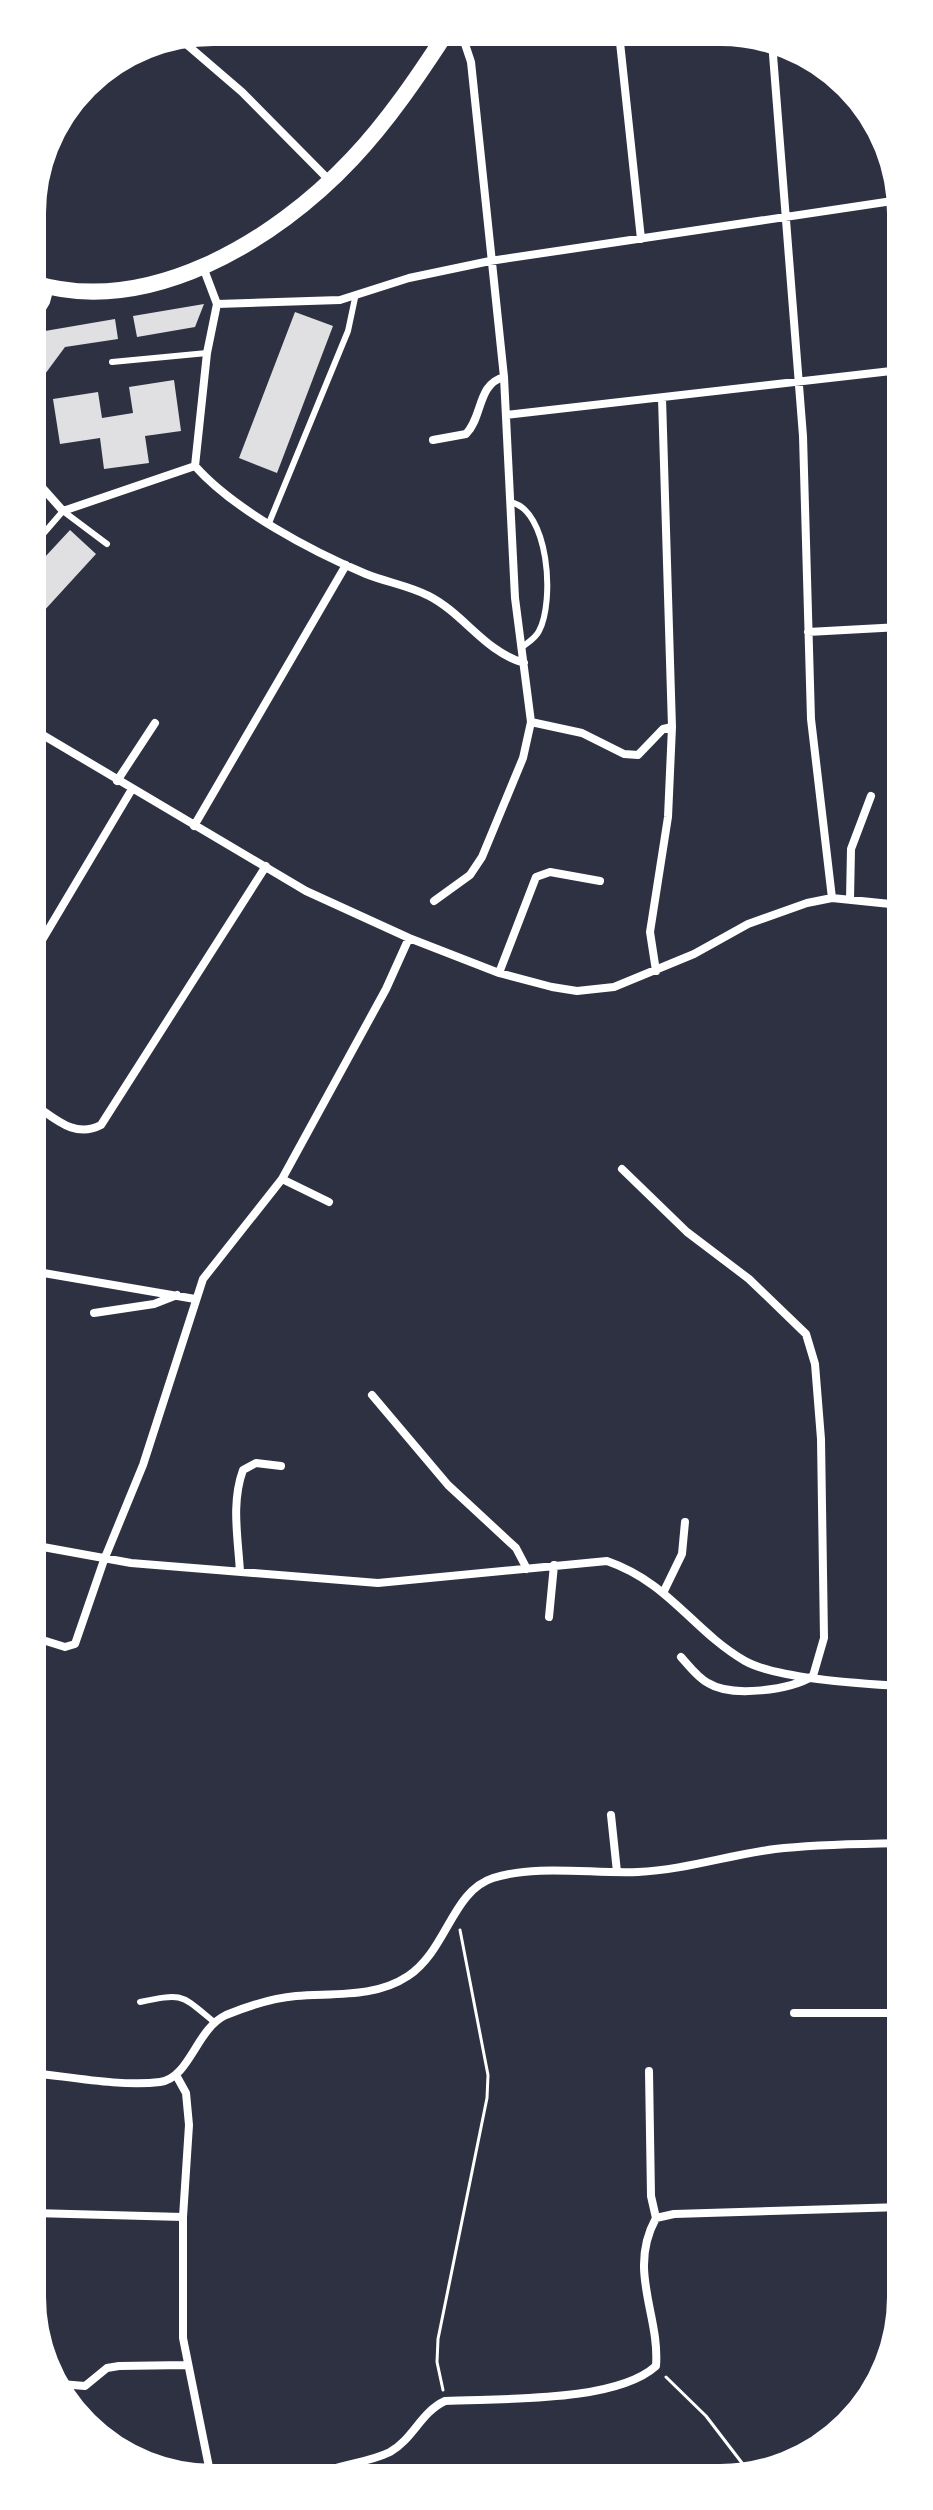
<svg xmlns="http://www.w3.org/2000/svg" width="933" height="2510" font-family="Karla,sans-serif">
	<style>
		.building { fill: #e0e0e3 }
		.lines { fill: none; stroke-linecap: round; stroke-linejoin: round }
		.path { stroke: #fff; stroke-width: 3 }
		.service { stroke: #fff; stroke-width: 6 }
		.minor { stroke: #fff; stroke-width: 8 }
		.secondary { stroke: #fff; stroke-width: 16 }
		.rim { fill: none; stroke: #fff; stroke-width: 4 }
	</style>
	<rect width="100%" height="100%" fill="#2d3142"/>
	<path class="building" d="M204,304L195,327L137,337L133,316Z
		M295,312L333,326L277,473L239,458Z
		M115,319L118,339L65,347L31,393V353L45,331Z
		M174,380L181,431L145,436L149,463L104,469L100,438L60,444L53,399L98,392L102,418L133,413L129,387Z
		M70,530L96,554L31,625V572Z"/>
	<g class="lines">
		<path class="path" d="M666,2377L706,2416L752,2476
			M443,2390L437,2362L438,2339L487,2098L488,2075L460,1930"/>
		<path class="service" d="M112,362L207,353
			M510,502C549,509 555,601 539,631C536,638 527,643 521,648
			M269,523L348,331L355,298
			M31,548L63,511L107,544
			M140,2002C184,1993 180,1994 214,2022"/>
		<path class="minor" d="M423,31L438,44
			M619,33L641,239
			M178,37L242,92L330,181
			M772,42L803,436L811,719L832,898
			M217,304L340,300L409,278L490,261L899,200
			M31,327L46,302L50,287
			M506,415L900,370
			M433,440L466,434C483,417 477,384 504,377
			M195,466L207,353L217,304L203,267
			M31,475L63,511L195,466C234,510 311,551 366,574C386,582 410,586 429,596C464,614 485,652 524,663
			M808,632L900,627
			M531,722L582,733L624,754L638,755L663,729L672,727
			M31,728L306,891L409,938L499,973L552,987L577,991L614,987L694,954L748,924L807,903L832,898L900,905
			M117,781L155,723
			M194,826L346,565
			M850,899L851,849L871,796
			M434,901L470,875L482,857L523,758L531,722L515,598L504,377L471,62L461,32
			M32,957L132,789
			M656,971L650,932L668,817L672,727L662,398
			M499,973L536,877L550,872L600,881
			M32,1103C55,1118 74,1139 101,1125L266,866
			M622,1169L687,1232L749,1279L806,1334L815,1364L821,1439L824,1638L813,1676C790,1690 732,1698 708,1683C698,1678 689,1666 681,1657
			M282,1179L329,1202
			M32,1271L195,1299
			M94,1313L154,1304L177,1295
			M372,1395L448,1485L516,1548L527,1569
			M32,1545L131,1563L378,1583L607,1561C670,1583 692,1630 745,1661C777,1679 863,1684 902,1686
			M240,1572C238,1537 231,1503 243,1470L256,1463L281,1466
			M664,1591L682,1554L685,1522
			M549,1617L554,1565
			M33,1637L65,1647L75,1644L104,1560L143,1465L203,1279L282,1179L386,989L409,938
			M611,1815L617,1872
			M794,2013H902
			M649,2071L651,2196L656,2218
			M33,2073C71,2077 123,2087 160,2082C190,2078 196,2029 226,2015C248,2006 273,1998 296,1996C334,1993 375,1998 408,1976C447,1950 452,1891 493,1878C538,1864 591,1874 638,1872C684,1870 729,1855 775,1849C817,1844 860,1844 902,1843
			M176,2075L186,2093L189,2125L183,2217V2338L211,2477
			M33,2213L183,2217
			M61,2384L85,2386L107,2368L119,2366L186,2365
			M311,2477C336,2464 366,2464 390,2452C413,2439 421,2412 445,2401C501,2398 615,2403 656,2366C660,2314 627,2271 656,2218L674,2214L902,2207"/>
		<path class="secondary" d="M31,282C147,319 275,241 352,159C388,121 419,75 447,32"/>
	</g>
	<path d="M0 0H933V2510H0ZM213 44H720A169 169 0 0 1 889 213V2297A169 169 0 0 1 720 2466H213A169 169 0 0 1 44 2297V213A169 169 0 0 1 213 44Z" fill="#fff" fill-rule="evenodd"/>
	<path class="rim" d="M213 44H720A169 169 0 0 1 889 213V2297A169 169 0 0 1 720 2466H213A169 169 0 0 1 44 2297V213A169 169 0 0 1 213 44Z"/>
</svg>
